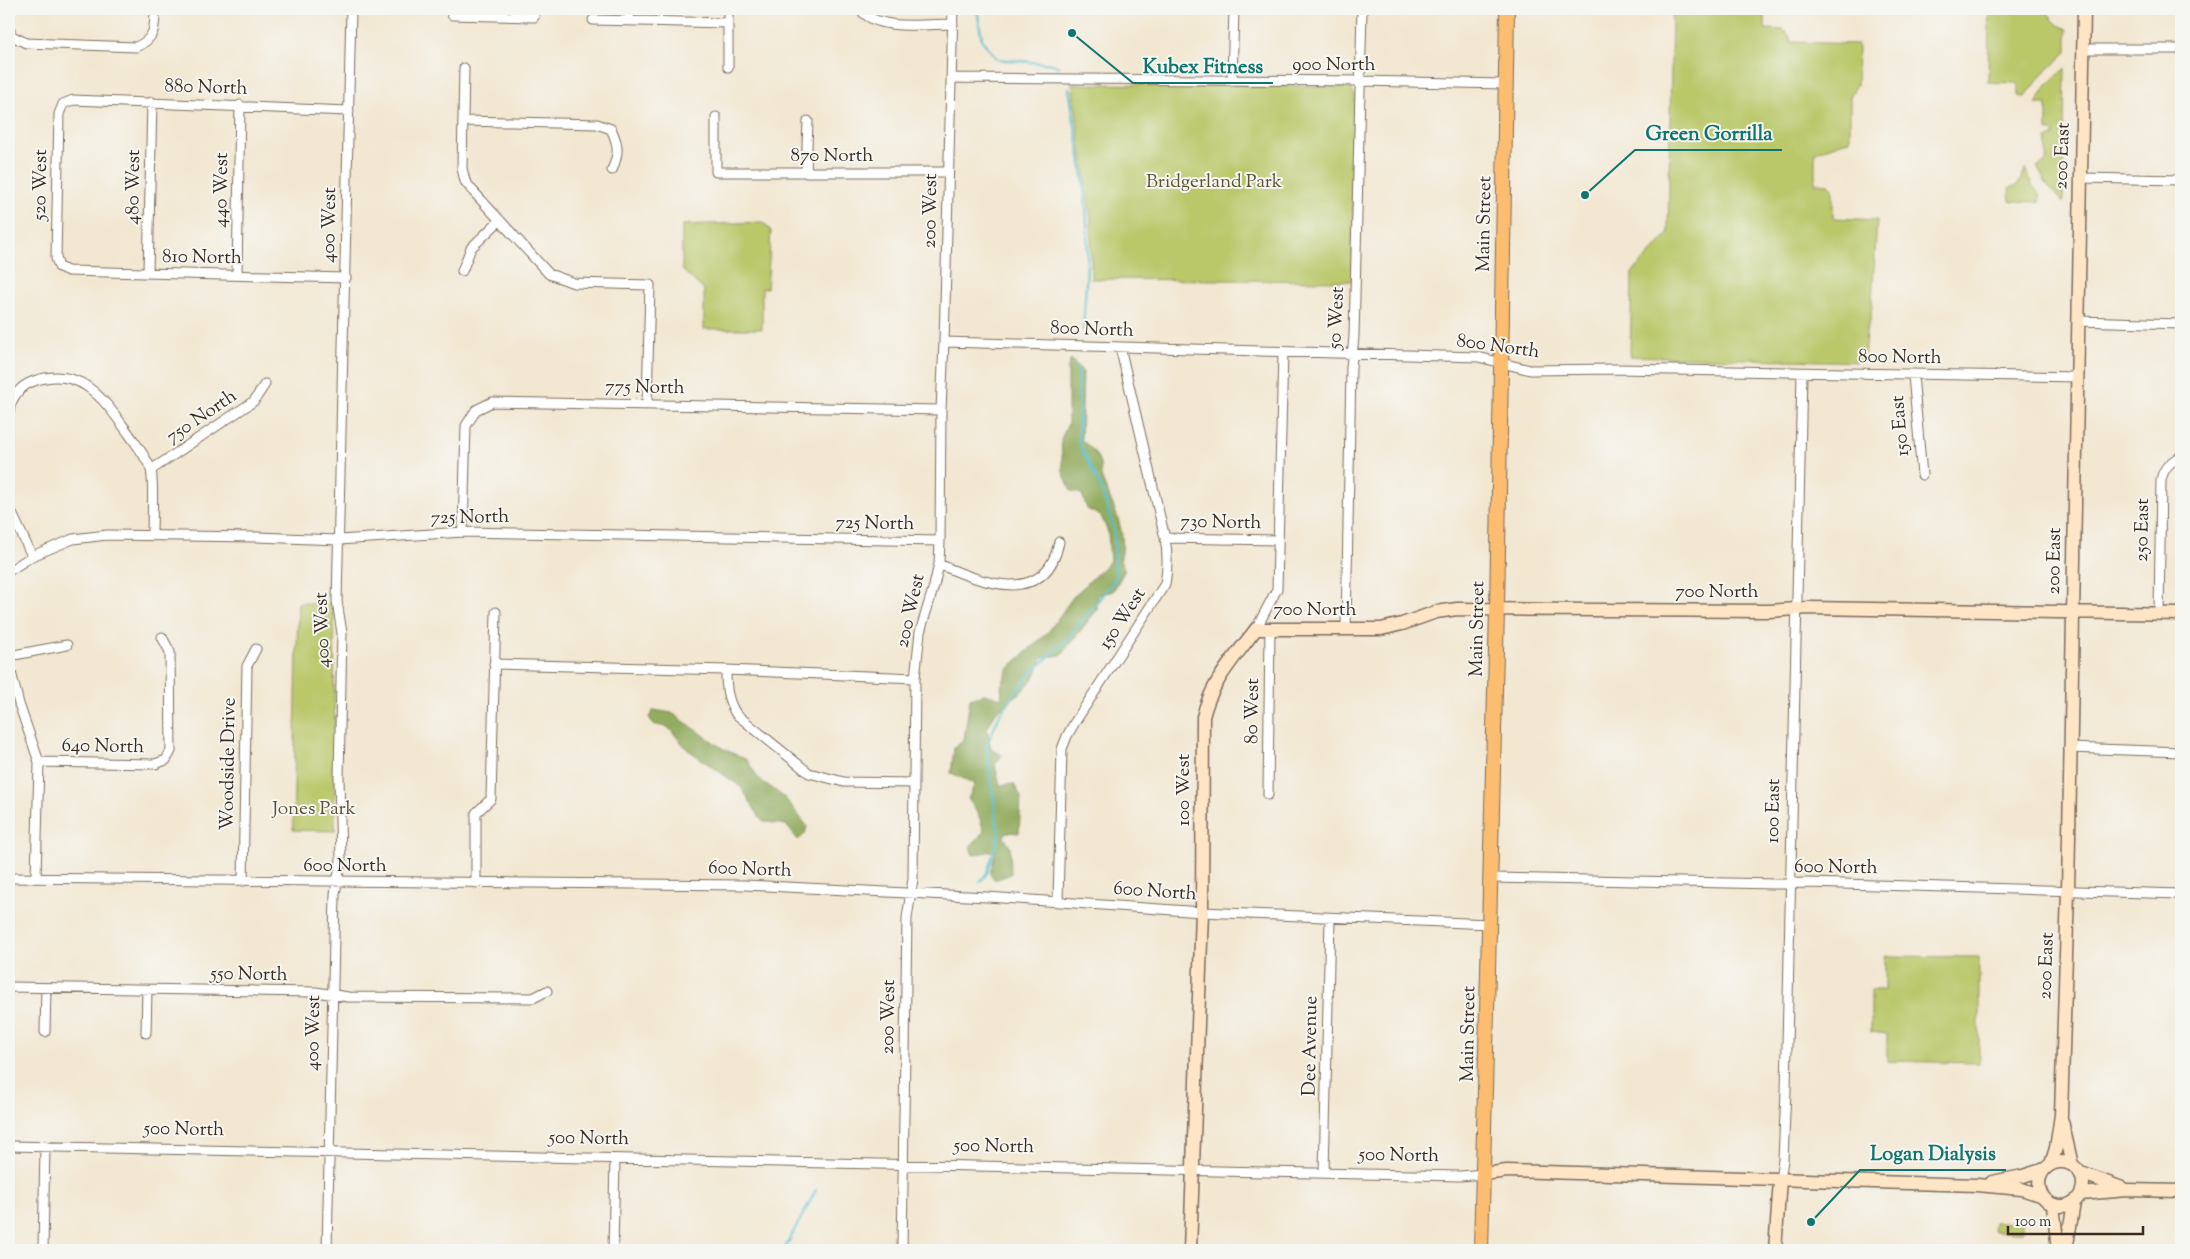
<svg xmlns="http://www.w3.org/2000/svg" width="2190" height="1259" font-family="'Sorts Mill Goudy',serif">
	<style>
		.green { fill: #bac86a; stroke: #7a7944 }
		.forest { fill: #93ac5e; stroke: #676b3e }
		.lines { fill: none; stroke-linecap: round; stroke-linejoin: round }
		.stream { stroke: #51bdcb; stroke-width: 2.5 }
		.street-casing { stroke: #7b6c5d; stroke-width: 11 }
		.secondary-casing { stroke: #7b6c5d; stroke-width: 15 }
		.primary-casing { stroke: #7b6c5d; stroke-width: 16 }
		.street { stroke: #fff; stroke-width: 9 }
		.secondary { stroke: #fee5c5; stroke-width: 12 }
		.primary { stroke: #fcbd6f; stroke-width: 14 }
		.labels { text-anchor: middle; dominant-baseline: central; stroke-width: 4; stroke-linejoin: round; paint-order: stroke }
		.street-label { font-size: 19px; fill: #3b2a1e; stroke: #f6f6f2 }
		.park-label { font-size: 19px; fill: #5b5231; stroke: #f6f6f2 }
		.leader { fill: none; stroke: #0f766e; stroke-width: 2 }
		.callout-dot { fill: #0f766e; stroke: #f6f6f2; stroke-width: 2 }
		.callout-label { font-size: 20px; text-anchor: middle; font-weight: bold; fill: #0f766e; stroke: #f6f6f2; stroke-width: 4; stroke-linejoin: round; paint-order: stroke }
	</style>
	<rect width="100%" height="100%" fill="#f6f6f2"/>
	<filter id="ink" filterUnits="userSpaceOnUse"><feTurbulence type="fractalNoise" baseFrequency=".02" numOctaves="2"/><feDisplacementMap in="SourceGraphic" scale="10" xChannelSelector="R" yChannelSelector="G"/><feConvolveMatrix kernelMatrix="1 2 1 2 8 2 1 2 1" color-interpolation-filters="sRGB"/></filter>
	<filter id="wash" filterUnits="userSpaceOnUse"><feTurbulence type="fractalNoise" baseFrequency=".0096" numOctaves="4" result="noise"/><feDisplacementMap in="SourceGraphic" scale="20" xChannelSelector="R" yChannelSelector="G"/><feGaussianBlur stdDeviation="1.12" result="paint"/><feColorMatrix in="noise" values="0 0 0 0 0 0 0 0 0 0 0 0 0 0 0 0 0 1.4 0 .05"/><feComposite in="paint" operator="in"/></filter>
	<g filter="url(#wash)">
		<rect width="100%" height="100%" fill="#f2e7d1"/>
		<path class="green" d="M1672,9H1765V29L1783,30L1790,37V42L1858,44L1857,84L1850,97V140L1815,152V183L1829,184L1833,188V218L1877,220L1871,318L1866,331L1864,362L1630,356L1632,273L1668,234Z
			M1989,9H2046C2052,19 2055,25 2067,29V52L2044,73L2025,97L2018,96V83L1988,82Z
			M2065,68L2063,203L2047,185L2037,167L2046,162L2047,139L2054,137V132L2047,130V104H2036L2047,85Z
			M1072,84L1342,86L1351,89L1355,95L1352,281L1091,279V221Z
			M2026,168L2032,185L2040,195L2039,202L2010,201L2009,188L2018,185Z
			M763,222L771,231L767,288H762V329H704V290L682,270V225Z
			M298,603H334L335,831L293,830Z
			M1885,956L1979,957V1063L1887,1061V1034L1871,1032V990H1885Z
			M1994,1222H2022V1232L1993,1231Z"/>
		<path class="forest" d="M1071,359L1083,372L1081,440C1089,446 1098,454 1100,464C1101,469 1100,474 1102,479C1112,505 1129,533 1120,561L1125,570L1113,591L1098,595L1097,610L1061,655L1042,658L1034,678L1021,692L996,712L987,728L991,749L1002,755L995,765L1000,785L1014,784L1021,797L1019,833L1006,832L1004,837L1010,847L1011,874L995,880L990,874L996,850L973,855L970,847L984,831L978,813L968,799L975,784L951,773L954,748L964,740L970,698L984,694L1002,698L1001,686L1009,668L1049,631L1073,597L1110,561L1108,532L1101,516L1087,509L1082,494L1071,491L1063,472L1061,439L1068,424V366Z
			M654,710L672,713L722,748L747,760L758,778L785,798L807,826L805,834L798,840L786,825L762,821L741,787L687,749L669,728L653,724L649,717Z"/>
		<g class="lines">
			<path class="stream" d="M977,9L982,40L997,59L1053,64L1059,67
				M1069,88C1076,133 1085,178 1087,224C1089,259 1085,295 1083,330
				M980,882L987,873L999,835L986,747L1000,714L1030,674L1066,641L1116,578L1114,531L1102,490L1079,443L1078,367
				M784,1250L816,1190"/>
		</g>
	</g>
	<g filter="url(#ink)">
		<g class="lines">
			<defs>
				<path id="street" d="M452,9V15L534,17V9
					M860,9C877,32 926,24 953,24
					M593,20L728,23
					M629,20L630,9
					M9,29L12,36L26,43L136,47C155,39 155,28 155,9
					M2084,49H2181
					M728,67V9
					M464,68L462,168L465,181L472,190L549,274L574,283L650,285L647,404
					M952,78L1360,81L1505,84
					M1232,81L1234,9
					M716,117V172H948
					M464,121L597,124L611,129C619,145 619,154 612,170
					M806,173L808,121
					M2081,178L2181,180
					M462,271L471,248L500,220
					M148,273L152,102
					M237,275L240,105
					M346,278L68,271L59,267L56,258L59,114L63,104L73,100L349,111
					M2078,321L2181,324
					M944,342L1478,357L1530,370L1617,369L2077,377
					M1913,375L1922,475
					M9,411C12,396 20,386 34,381C82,365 104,400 129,434C136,444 147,458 151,470C154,482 152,521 152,535
					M151,470L254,401L265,384
					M9,501V507L32,556
					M463,532L466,426L476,410L492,402L941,410
					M1165,538L1278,540
					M939,564C981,583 1046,608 1059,542
					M9,571L32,556L73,539L107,535L257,537L339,540L463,532L940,541
					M2159,614L2161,480C2164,467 2170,462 2181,456
					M1256,629L1277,589L1283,352
					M1346,629L1351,368L1354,336L1362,9
					M9,656L67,645
					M9,664L19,704L39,762L36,878
					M494,664L726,670L915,678
					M726,670C726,687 727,699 736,714L809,773L844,782L914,783
					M2069,748L2181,752
					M39,762L155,764L166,760L171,751L170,652L162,637
					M1268,795L1270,628
					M9,878L745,885L987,897L1202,912L1490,924
					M1491,878L1775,884L1807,883L2181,894
					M243,881L247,666L256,649
					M476,883V813L491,799L496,612
					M1058,901L1062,749L1067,736L1075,722L1165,584C1168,567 1168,554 1165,538L1120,347
					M9,987L316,992L348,997L533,998L547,991
					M45,1032L46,988
					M146,1033L147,990
					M9,1146L1461,1176L1484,1174
					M1324,1173L1330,919
					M1780,1180L1783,1160L1786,1090L1802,373
					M43,1250L45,1146
					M327,1250L335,894L341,860L339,778L342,633L337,601L351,9
					M613,1250L615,1159
					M902,1250L907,918L913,879L915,678L920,632L934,586L939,564L940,541L941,410L944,342L953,9"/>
				<path id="secondary" d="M2062,1121L2072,1165
					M2039 1184a22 22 0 1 1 44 0a22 22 0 1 1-44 0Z
					M2051,1164L2056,1148L2061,1115L2068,891L2084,9
					M2081,1173L2122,1188
					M1484,1174L1507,1171L1977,1185L2022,1189L2042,1196
					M1992,1182L2023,1176L2045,1169
					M2081,1194L2127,1190L2181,1191
					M2053,1205L2058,1250
					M1190,1250L1202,912L1203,717C1211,682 1235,657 1256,629H1381L1402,624L1436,612L1457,609L1769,611L1809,608L2181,614
					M1775,1250L1780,1180
					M2066,1250L2074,1203"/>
				<path id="primary" d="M1481,1250L1497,610L1507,9"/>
			</defs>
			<use href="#street" class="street-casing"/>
			<use href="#secondary" class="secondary-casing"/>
			<use href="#primary" class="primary-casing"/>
			<use href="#street" class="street"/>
			<use href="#secondary" class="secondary"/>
			<use href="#primary" class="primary"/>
		</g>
	</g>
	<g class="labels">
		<g class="street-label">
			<text x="1334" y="65">900 North</text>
			<text transform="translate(206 88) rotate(2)">880 North</text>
			<text x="832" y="156">870 North</text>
			<text transform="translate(2063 156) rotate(-88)">200 East</text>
			<text transform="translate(41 185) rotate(-89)">520 West</text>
			<text transform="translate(134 187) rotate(-89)">480 West</text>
			<text transform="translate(222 190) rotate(-89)">440 West</text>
			<text transform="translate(931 211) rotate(-89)">200 West</text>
			<text transform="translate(1485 224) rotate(-89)">Main Street</text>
			<text transform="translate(330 225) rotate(-89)">400 West</text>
			<text transform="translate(202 258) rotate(1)">810 North</text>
			<text transform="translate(1337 318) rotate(-87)">50 West</text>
			<text transform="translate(1092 330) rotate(2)">800 North</text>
			<text transform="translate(1498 347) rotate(8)">800 North</text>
			<text transform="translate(1900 358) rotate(1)">800 North</text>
			<text transform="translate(645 388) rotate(1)">775 North</text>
			<text transform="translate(202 417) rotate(-34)">750 North</text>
			<text transform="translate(1901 426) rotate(-95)">150 East</text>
			<text transform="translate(470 518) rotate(-1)">725 North</text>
			<text transform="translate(1221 523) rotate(1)">730 North</text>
			<text transform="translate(875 524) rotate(1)">725 North</text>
			<text transform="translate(2143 530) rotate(-89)">250 East</text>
			<text transform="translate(2055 561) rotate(-89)">200 East</text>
			<text x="1717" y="592">700 North</text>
			<text x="1315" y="610">700 North</text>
			<text transform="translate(911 611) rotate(-77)">200 West</text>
			<text transform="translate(1123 619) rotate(-57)">150 West</text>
			<text transform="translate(1478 629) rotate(-89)">Main Street</text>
			<text transform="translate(323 630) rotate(-92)">400 West</text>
			<text transform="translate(1253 711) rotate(-89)">80 West</text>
			<text transform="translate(103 747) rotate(1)">640 North</text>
			<text transform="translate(229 764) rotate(-89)">Woodside Drive</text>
			<text transform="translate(1184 790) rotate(-90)">100 West</text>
			<text transform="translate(1774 811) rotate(-89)">100 East</text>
			<text x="345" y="866">600 North</text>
			<text transform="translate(1836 868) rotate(1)">600 North</text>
			<text transform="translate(750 870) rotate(2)">600 North</text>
			<text transform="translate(1155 892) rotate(4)">600 North</text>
			<text transform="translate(2047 966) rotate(-88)">200 East</text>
			<text transform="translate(249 975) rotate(1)">550 North</text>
			<text transform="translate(889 1017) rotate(-89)">200 West</text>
			<text transform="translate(314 1033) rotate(-89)">400 West</text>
			<text transform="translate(1469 1034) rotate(-89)">Main Street</text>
			<text transform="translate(1311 1046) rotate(-89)">Dee Avenue</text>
			<text transform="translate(184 1130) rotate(1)">500 North</text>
			<text transform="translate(589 1139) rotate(1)">500 North</text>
			<text transform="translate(994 1147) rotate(1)">500 North</text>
			<text transform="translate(1399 1156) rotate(1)">500 North</text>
		</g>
		<g class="park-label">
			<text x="1214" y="182">Bridgerland Park</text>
			<text x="314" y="809">Jones Park</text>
		</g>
	</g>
	<path class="leader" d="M1072 33L1133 83H1273M1585 195L1635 150H1782M1811 1222L1860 1170H2006"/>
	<g class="callout-dot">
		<circle cx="1072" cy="33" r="5"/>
		<circle cx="1585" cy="195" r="5"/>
		<circle cx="1811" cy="1222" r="5"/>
	</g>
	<g class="callout-label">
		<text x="1203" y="73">Kubex Fitness</text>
		<text x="1709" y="140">Green Gorrilla</text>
		<text x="1933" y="1160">Logan Dialysis</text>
	</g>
	<rect width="2190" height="1259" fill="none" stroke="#f6f6f2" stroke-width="30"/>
	<path d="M2008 1226v8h135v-8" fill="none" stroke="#3b2a1e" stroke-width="2.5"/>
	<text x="2015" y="1226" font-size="15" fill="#3b2a1e" stroke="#f6f6f2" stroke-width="4" paint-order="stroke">100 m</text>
</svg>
